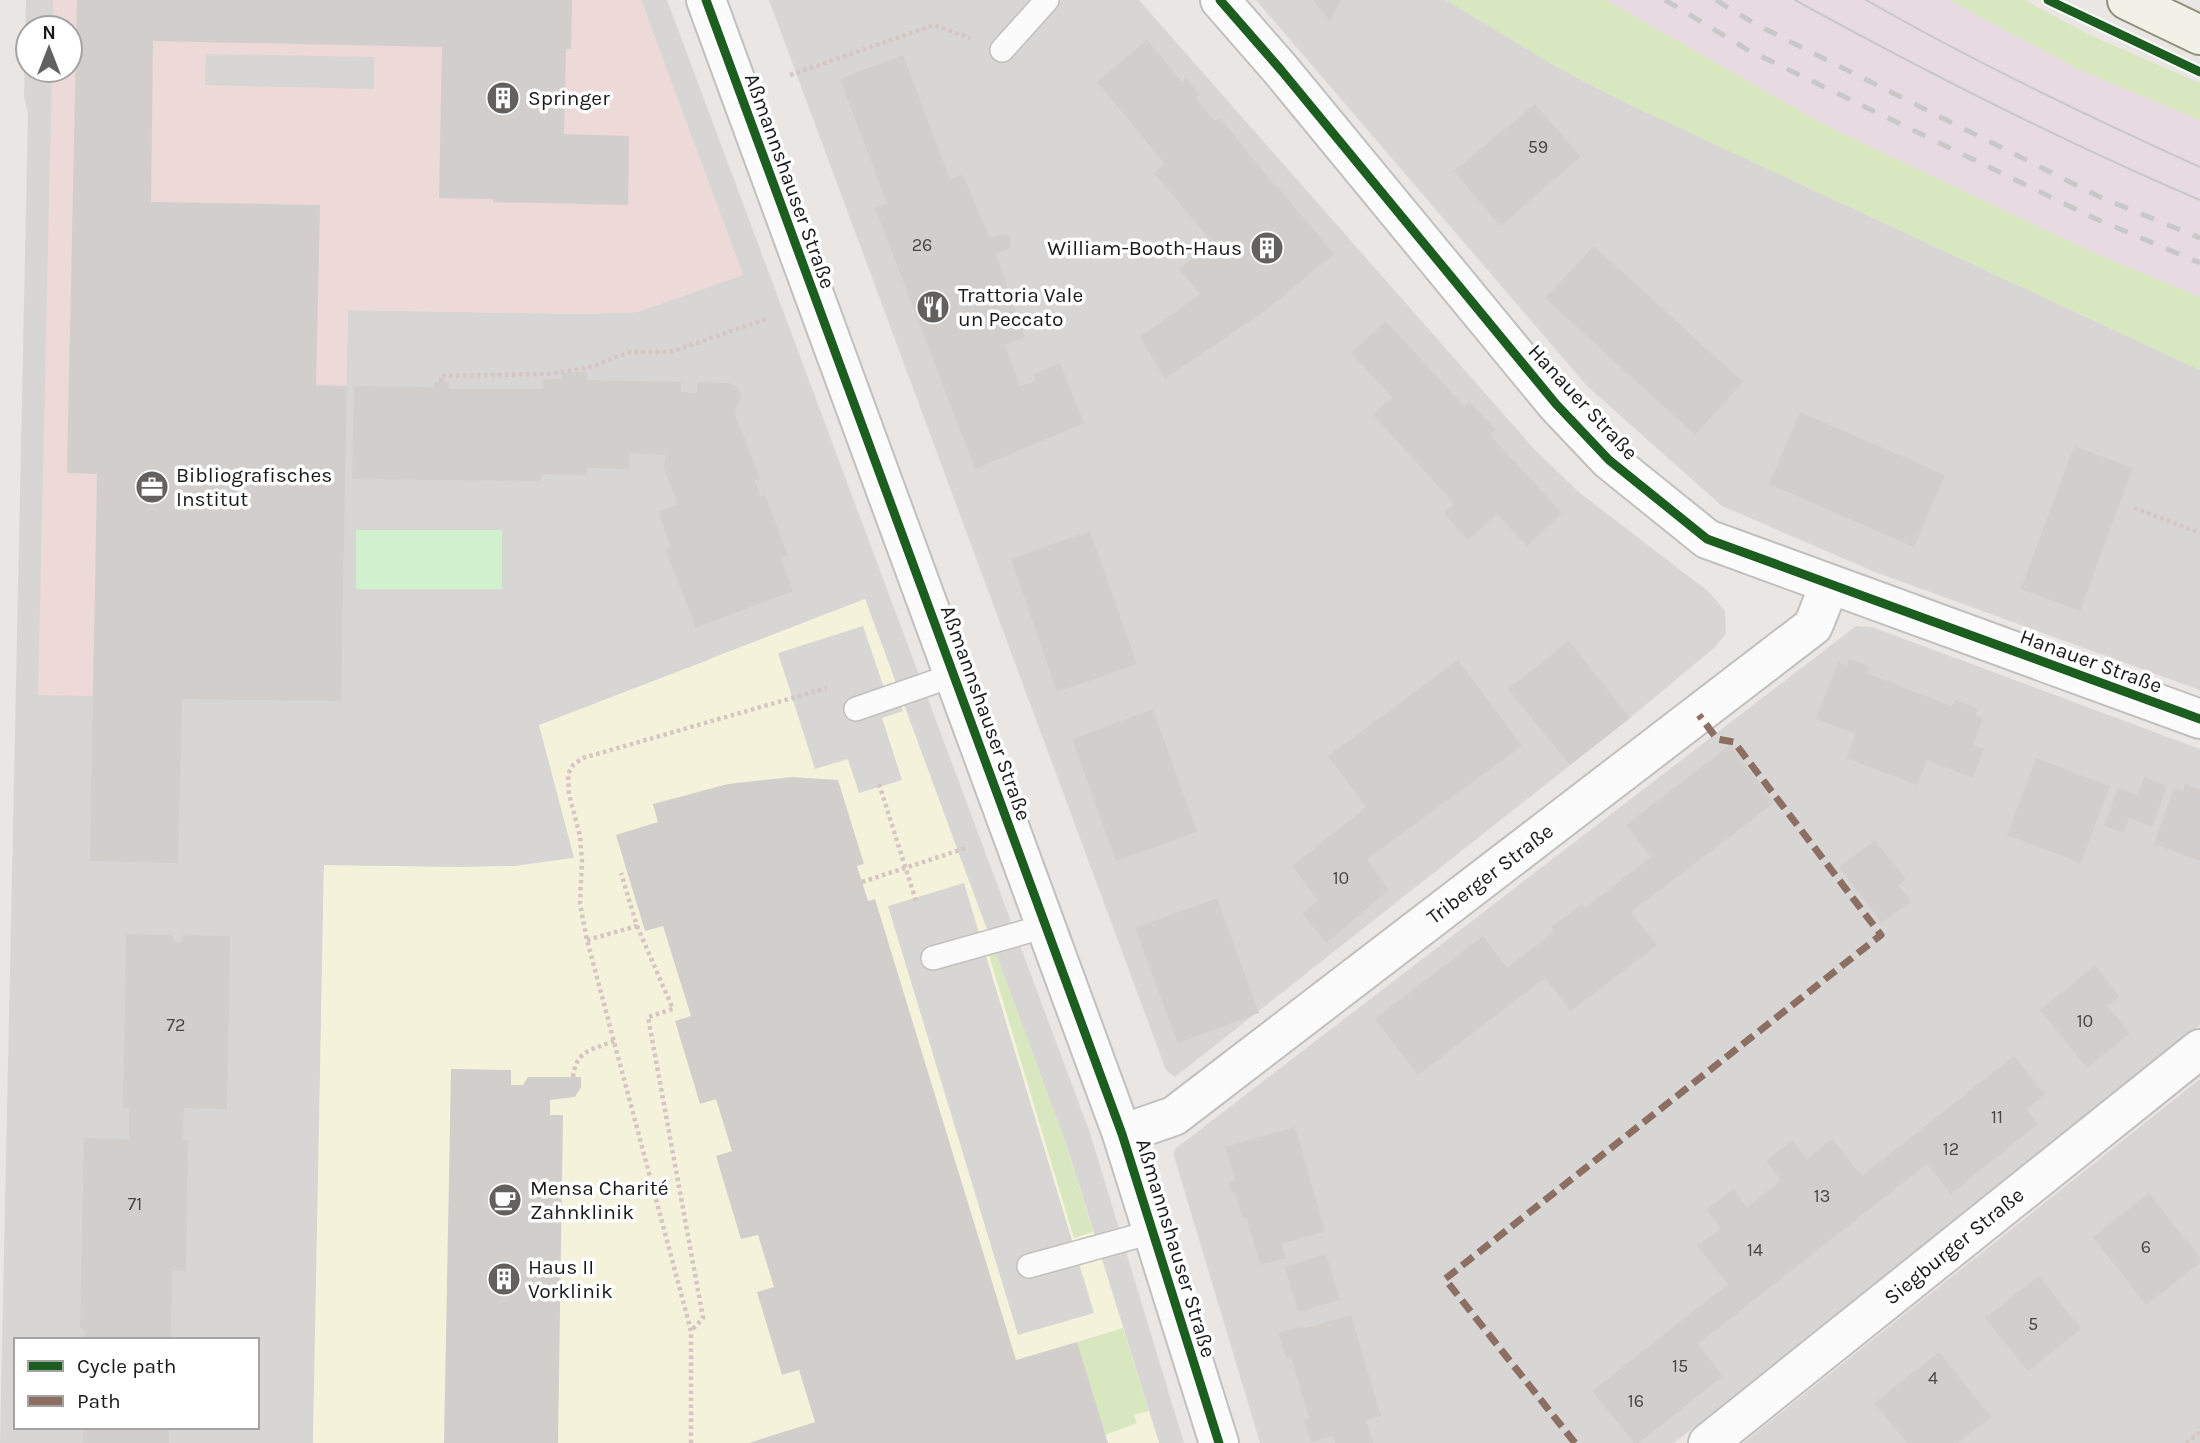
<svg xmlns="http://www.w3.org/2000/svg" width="2200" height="1443" font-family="Karla,sans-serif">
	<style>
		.residential { fill: #d8d6d4; fill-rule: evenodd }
		.commercial { fill: #ecd9d8 }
		.industrial { fill: #e7dae3 }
		.education { fill: #f5f2dc }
		.religious { fill: #d7d6d4 }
		.grass { fill: #d8e7c0 }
		.park { fill: #d0f0ce }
		.building { fill: #d1cecc }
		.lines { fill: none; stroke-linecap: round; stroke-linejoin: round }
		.lane-casing { stroke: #c1c0bf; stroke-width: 26 }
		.street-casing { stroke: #c1c0bf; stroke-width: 42 }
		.secondary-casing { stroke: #92917c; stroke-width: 42 }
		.path { stroke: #d6c5c3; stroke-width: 4.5; stroke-dasharray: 3.5 3.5; stroke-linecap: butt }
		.lane { stroke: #fcfbfb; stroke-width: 23 }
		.street { stroke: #fcfbfb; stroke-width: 38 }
		.secondary { stroke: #f2f1e8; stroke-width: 38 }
		.tram { stroke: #c9c8c8; stroke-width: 2 }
		.rail { stroke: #c9c8c8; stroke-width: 5; stroke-dasharray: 14 14; stroke-linecap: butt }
		.quiet { stroke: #8d6e63; stroke-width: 7; stroke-dasharray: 14 7; stroke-linecap: butt }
		.cycleway-casing { stroke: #fff; stroke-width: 13 }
		.cycleway { stroke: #1b5e20; stroke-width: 9 }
		.labels { text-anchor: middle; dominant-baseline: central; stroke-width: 7; stroke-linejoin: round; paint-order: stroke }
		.number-label { font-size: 18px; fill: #484746 }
		.poi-label { font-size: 21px; fill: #1a1a1a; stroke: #fff; text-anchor: start }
		.street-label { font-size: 21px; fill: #1a1a1a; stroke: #fff }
	</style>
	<rect width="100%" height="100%" fill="#e9e6e3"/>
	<path class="residential" d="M26,0H53V28H28V70H52L344,479L348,310L585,314L637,312L743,275L641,0H667L1090,1133L1184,1443H1159L1067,1147L865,599L708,660L574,858L515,866L467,867L324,865L313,1443H0L28,114L24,96ZM16,1340H257V1427H16Z
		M769,0H1139L1535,450L1580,493L1709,592L1725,611L1726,634L1714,648L1630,718L1175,1077L1166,1070Z
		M1256,0H1446L1557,67L1622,101L2200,370V690L1875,572L1722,506L1587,386Z
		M1856,626L1872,627L2200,749V1025L1674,1443H1260L1174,1156L1175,1149Z
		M2200,1079V1443H1743Z"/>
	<path class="commercial" d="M53,0H641L743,275L637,312L585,314L348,310L341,701L38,695L52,70H70V28H53Z"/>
	<path class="industrial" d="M1606,0H1949L2080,70L2200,120V297L2094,253L1821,123Z"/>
	<path class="education" d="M865,599L1067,1147L1159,1443H313L324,865L467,867L515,866L574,858L539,725Z"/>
	<path class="religious" d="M960,0H1087L1109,21L1033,100L945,16Z
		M206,54L374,57V89L205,85Z
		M1346,285L1371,314L1305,370L1281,341Z
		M661,521L671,547L665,550L708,660L470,750L467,867L191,863L193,765L339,768L341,641L535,579L548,624L570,618L551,561Z
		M863,626L884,688L894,686L903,711L882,718L902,780L859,793L848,759L815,769L778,653Z
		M964,883L1094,1313L1018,1335L888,906Z"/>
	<path class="grass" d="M1446,0H1606L1821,123L2094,253L2200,297V370L1622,101L1557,67Z
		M1949,0H2024L2094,37L2200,83V120L2080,70Z
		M996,953L1067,1147L1093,1232L1074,1238L989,955Z
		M1123,1328L1149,1411L1134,1415L1137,1423L1105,1435L1077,1342Z"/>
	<path class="park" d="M356,530H502V589H356Z"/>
	<path class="building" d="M77,0H572L571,49H566L564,134L629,136L628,205L493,202V199L439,198L442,47L153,41L151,202L320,205L316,385L347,386L341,701L182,699L178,863L90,861L97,474L67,473Z
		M1313,0H1341L1330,21Z
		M1147,40L1182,82L1186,78L1200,95L1195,98L1215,121L1220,118L1276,187L1277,186L1334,254L1266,310L1165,379L1140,337L1200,294L1179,269L1212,242L1154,173L1165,164L1097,82Z
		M903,55L950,179L963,175L990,238L1001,234H1006L1011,238L1010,248L996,254L1025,337L1005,345L1020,386L1036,381L1033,374L1060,363L1084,423L975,469L875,208L887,203L840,79Z
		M1535,104L1581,157L1500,226L1454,171Z
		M1594,246L1743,382L1695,435L1545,298Z
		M1386,321L1464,406L1469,401L1483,416L1496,430L1490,435L1562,513L1527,546L1497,514L1468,540L1444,513L1454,503L1373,415L1392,397L1351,353Z
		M562,372H587V380L681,382V392L697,393L698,382L729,383L736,386L742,398L734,411L760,479L755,480L760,497L765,495L788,555L781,558L793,591L696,628L665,549L671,547L658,511L678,505L664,468L666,455L629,453V469L587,468V475L541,474V481L352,479L354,386L434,387V382H449V389H543V379H562Z
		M1800,412L1945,475L1914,547L1769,484Z
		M2074,446L2133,468L2080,611L2021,589Z
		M1090,531L1137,664L1057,692L1011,559Z
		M1569,641L1630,718L1570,765L1508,689Z
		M1849,658L1870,667L1867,673L1912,691L1952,706L1955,700L1978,709L1975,715L1983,718L1973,745L1984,749L1973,778L1927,760L1917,785L1846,758L1856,734L1816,719L1838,662L1847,665Z
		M1458,660L1522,746L1367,859L1389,890L1326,943L1302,913L1318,901L1292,866L1366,807L1328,756Z
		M1153,709L1197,832L1116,861L1072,739Z
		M1730,745L1774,803L1631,912L1657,945L1571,1011L1545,978L1418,1075L1375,1019L1483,936L1507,968L1554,932L1551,927L1582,904L1585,908L1651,857L1626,825Z
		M2036,758L2110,786L2081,863L2007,835Z
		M792,777L838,780L864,864L857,866L868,901L875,899L1016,1360L1077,1342L1108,1443H749L815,1422L799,1370L782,1375L757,1292L774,1287L758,1235L741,1239L716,1156L732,1151L716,1099L700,1104L675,1021L691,1016L663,926L645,931L616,835L658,822L653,804L728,784Z
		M2144,777L2167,786L2152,827L2129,818L2124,833L2104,826L2118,788L2138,795Z
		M2185,784L2200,790V861L2154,844L2174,788L2183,792Z
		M1875,840L1906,879L1898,885L1911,901L1882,923L1839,867Z
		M1217,898L1259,1013L1178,1043L1135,928Z
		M126,934L173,935V942H182V935L230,936L227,1109L184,1108L183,1140H188L186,1271L172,1270L171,1340H84L85,1330L80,1327L84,1138L129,1139V1108H123Z
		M2095,965L2119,996L2107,1006L2130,1033L2087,1068L2040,1010Z
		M2014,1056L2045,1094L2026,1109L2038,1124L1951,1194L1927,1164L1881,1200L1698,1344L1723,1376L1639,1443H1634L1592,1391L1728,1284L1697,1246L1721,1228L1707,1210L1733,1189L1747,1207L1781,1180L1766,1161L1792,1140L1807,1159L1832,1139L1862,1176Z
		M451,1069L511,1070V1085H523L528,1077H581V1087L575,1097L550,1100V1115H563L558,1443H444Z
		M1295,1127L1325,1232L1282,1243L1286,1258L1260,1265L1246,1217L1242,1218L1235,1194L1231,1191L1229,1183L1235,1180L1225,1147Z
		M2149,1193L2200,1258V1263L2146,1305L2093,1237Z
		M1326,1254L1340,1300L1298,1312L1285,1267Z
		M2039,1276L2081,1329L2028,1371L1985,1318Z
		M1351,1315L1381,1416L1366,1420L1373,1443H1335L1333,1436L1311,1442L1304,1420L1309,1418L1291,1357L1286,1359L1279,1333L1301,1326L1303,1329Z
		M1939,1352L1991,1417L1958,1443H1907L1874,1403Z
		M84,1427H169V1443H83Z"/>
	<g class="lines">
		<defs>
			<path id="lane" d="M1002,50L1047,0
				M856,709L954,675
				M933,958L1046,926
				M1029,1266L1152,1232"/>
			<path id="street" d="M706,0L1122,1134L1219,1443
				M1220,0L1281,70L1556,404L1609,460L1707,539L2200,719
				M1122,1134L1174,1116L1813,626L1830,584
				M1708,1443L2200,1049"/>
			<path id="secondary" d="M2127,0L2200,35"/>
		</defs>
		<use href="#lane" class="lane-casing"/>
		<use href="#street" class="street-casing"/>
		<use href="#secondary" class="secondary-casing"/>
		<path class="path" d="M790,75L934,25L970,38
			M441,382V376L548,374L587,368L630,352H670L769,318
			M2134,508L2200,533
			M879,784L916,901
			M862,882L966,848
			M637,926L673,1009L648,1017L703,1318L691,1331
			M587,940L637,926L621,873
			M573,1077C576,1050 592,1050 614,1041
			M691,1443V1331L587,940L580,904L582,861L580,836L569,794L568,774L573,765L583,758L827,688
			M2186,1443L2200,1432"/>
		<use href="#lane" class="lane"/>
		<use href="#street" class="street"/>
		<use href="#secondary" class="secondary"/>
		<path class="tram" d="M1795,0C1926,72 2062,141 2200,200
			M1866,0C1974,62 2087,116 2200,167"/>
		<path class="rail" d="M1665,0L1748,50L2094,218L2200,263
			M1716,0L1757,25L2102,198L2200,238"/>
		<path class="quiet" d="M1575,1443L1445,1279L1881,935L1734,742L1717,739L1699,715"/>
		<defs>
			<path id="cycleway" d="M706,0L1122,1134L1219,1443
				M1220,0L1281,70L1556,404L1609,460L1707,539L2200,719
				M2048,0L2200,72"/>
		</defs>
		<use href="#cycleway" class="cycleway-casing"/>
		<use href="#cycleway" class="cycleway"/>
	</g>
	<defs>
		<symbol id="building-disc" viewBox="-11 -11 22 22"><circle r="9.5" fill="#626160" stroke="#fff"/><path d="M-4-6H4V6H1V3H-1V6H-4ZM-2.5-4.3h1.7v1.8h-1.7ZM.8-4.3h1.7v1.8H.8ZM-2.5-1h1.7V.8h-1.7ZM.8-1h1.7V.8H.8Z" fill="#fff"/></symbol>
		<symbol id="restaurant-disc" viewBox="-11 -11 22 22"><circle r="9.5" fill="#626160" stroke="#fff"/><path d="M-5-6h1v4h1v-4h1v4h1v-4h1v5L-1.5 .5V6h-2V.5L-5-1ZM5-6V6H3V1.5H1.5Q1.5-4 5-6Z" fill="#fff"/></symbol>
		<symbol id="office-disc" viewBox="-11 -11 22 22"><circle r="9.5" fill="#626160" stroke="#fff"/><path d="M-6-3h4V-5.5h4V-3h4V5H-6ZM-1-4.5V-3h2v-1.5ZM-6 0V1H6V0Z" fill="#fff"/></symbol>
		<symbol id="cafe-disc" viewBox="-11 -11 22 22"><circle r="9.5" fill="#626160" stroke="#fff"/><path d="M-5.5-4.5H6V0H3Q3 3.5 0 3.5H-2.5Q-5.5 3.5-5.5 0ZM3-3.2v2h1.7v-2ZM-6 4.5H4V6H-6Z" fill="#fff"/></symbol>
	</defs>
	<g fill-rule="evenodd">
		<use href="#building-disc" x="484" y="79" width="38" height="38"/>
		<use href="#building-disc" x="1248" y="229" width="38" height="38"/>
		<use href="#restaurant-disc" x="914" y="288" width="38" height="38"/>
		<use href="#office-disc" x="133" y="468" width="38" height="38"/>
		<use href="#cafe-disc" x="486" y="1181" width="38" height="38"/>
		<use href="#building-disc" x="485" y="1260" width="38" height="38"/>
	</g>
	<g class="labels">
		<g class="number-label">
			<text x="1538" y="147">59</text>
			<text x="922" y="245">26</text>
			<text x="1341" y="878">10</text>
			<text x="2085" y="1021">10</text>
			<text x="176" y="1025">72</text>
			<text x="1997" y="1117">11</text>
			<text x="1951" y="1149">12</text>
			<text x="1822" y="1196">13</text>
			<text x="135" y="1204">71</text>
			<text x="2146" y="1247">6</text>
			<text x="1755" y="1250">14</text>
			<text x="2033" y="1324">5</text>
			<text x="1680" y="1366">15</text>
			<text x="1933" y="1378">4</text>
			<text x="1636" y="1401">16</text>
		</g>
		<g class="poi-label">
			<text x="528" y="98">Springer</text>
			<text x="1242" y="248" text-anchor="end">William-Booth-Haus</text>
			<text x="958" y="295">Trattoria Vale<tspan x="958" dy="24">un Peccato</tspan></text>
			<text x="176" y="475">Bibliografisches<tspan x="176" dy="24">Institut</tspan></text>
			<text x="530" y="1188">Mensa Charité<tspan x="530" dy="24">Zahnklinik</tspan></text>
			<text x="528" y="1267">Haus II<tspan x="528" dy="24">Vorklinik</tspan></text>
		</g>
		<g class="street-label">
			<text transform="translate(790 181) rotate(70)">Aßmannshauser Straße</text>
			<text transform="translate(1583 402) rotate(47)">Hanauer Straße</text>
			<text transform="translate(2091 661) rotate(20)">Hanauer Straße</text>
			<text transform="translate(986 713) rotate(70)">Aßmannshauser Straße</text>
			<text transform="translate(1490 874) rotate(-37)">Triberger Straße</text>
			<text transform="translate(1954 1246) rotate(-39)">Siegburger Straße</text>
			<text transform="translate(1176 1248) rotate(73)">Aßmannshauser Straße</text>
		</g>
	</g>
	<rect x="14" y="1338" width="245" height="91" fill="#ffffff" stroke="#a3a3a3" stroke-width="2"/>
	<rect x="28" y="1361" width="35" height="10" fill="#1b5e20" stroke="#a3a3a3" stroke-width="2"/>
	<text x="77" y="1373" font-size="21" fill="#1a1a1a">Cycle path</text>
	<rect x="28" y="1396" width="35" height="10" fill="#8d6e63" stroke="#a3a3a3" stroke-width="2"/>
	<text x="77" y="1408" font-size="21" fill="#1a1a1a">Path</text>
	<g transform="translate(49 49)"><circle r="33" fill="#ffffff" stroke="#a3a3a3" stroke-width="2"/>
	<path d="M0-5L12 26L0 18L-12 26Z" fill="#626160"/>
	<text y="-10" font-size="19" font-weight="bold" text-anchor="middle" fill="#1a1a1a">N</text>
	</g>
</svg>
